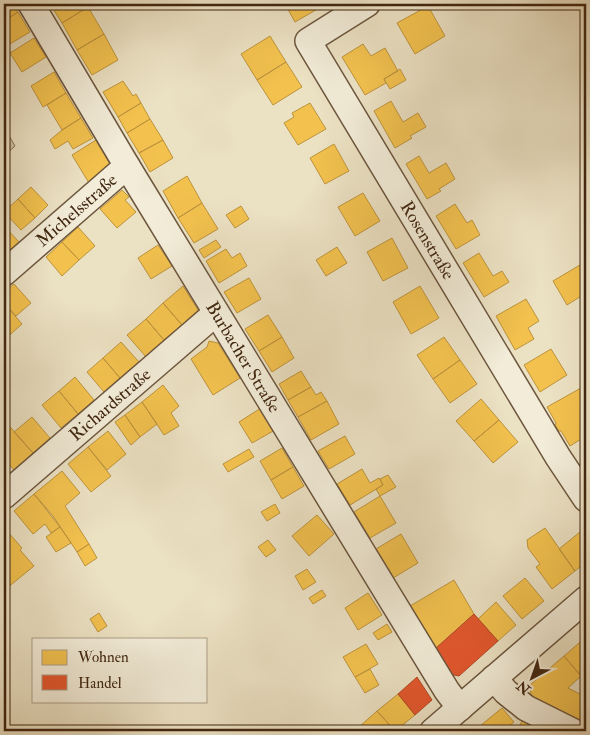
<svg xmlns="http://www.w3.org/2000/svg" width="590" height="735" font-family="'IM FELL Double Pica',serif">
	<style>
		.green { fill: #cec1a5; stroke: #88745b }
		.homes { fill: #f2c14e; stroke: #bd933c }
		.shops { fill: #e4572e; stroke: #b34925 }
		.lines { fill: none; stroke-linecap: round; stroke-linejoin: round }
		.minor-casing { stroke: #6c563e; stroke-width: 28 }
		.minor { stroke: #f2ecd8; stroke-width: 25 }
		.labels { text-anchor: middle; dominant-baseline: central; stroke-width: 5; stroke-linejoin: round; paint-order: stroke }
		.street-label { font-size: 18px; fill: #412711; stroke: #f2ecd8 }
	</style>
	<rect width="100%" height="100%" fill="#ebe1c3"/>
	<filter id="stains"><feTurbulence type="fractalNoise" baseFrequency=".004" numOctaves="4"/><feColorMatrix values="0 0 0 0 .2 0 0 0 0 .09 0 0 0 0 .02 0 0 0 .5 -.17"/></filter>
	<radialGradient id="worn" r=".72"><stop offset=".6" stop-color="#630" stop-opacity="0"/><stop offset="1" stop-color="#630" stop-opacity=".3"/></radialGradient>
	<path class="green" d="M4,127L15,146L4,156Z"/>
	<path class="homes" d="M4,4H12L18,12L4,21Z
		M50,4H90L91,5L62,23Z
		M285,4H326L295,22Z
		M428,6L445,36L415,54L397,23Z
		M88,7L104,34L77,50L62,23Z
		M18,12L30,32L5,47L4,21Z
		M104,34L118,60L92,75L77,50Z
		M270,36L286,62L257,80L241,54Z
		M34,38L46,57L22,72L10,53Z
		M363,44L371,56L385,48L398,71L384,79L386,83L365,95L342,57Z
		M286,62L302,87L273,105L257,80Z
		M400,69L406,80L390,89L384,79Z
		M54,72L66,93L43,107L31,86Z
		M123,81L133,96L136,94L141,103L118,117L103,92Z
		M66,93L81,118L62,130L47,105Z
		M391,101L403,122L418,113L426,127L410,136L412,138L395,148L374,111Z
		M141,103L150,119L127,133L118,117Z
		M310,103L326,129L298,145L284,123L294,117L292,113Z
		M81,118L93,138L73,149L68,141L55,149L50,140L62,130Z
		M150,119L163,140L139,153L127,133Z
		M96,140L110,164L89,183L72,155Z
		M163,140L173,158L150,172L139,153Z
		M334,144L349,171L325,184L310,158Z
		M419,156L429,173L446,163L455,179L439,189L441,191L427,199L406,164Z
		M187,176L202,203L178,218L163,191Z
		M31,187L48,205L35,218L18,199Z
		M122,190L129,197L125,200L136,212L117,228L100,209Z
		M363,193L380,221L355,236L338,207Z
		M18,199L35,218L21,230L4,212Z
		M202,203L218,229L194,243L178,218Z
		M455,204L467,223L472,220L480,235L456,249L436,216Z
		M241,206L249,219L235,228L226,215Z
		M4,226L20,243L4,257Z
		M78,227L95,246L79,260L62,242Z
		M392,238L408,268L383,281L367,252Z
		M216,240L221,247L204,258L199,250Z
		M62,242L79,260L62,276L46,257Z
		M158,245L172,266L151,279L138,258Z
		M337,247L347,263L326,276L316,260Z
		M226,249L232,258L240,253L247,266L219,283L206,261Z
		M479,253L493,276L502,271L509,282L484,297L463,263Z
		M580,265L586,276V293L567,305L553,281Z
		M249,278L261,299L237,313L224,292Z
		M14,284L31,303L16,316L4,303V293Z
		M183,286L198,310L182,325L163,303Z
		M420,286L439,318L411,334L393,302Z
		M526,299L539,321L528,328L534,339L515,350L496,316Z
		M4,303L22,324L4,340Z
		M163,303L182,325L164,340L146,319Z
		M268,315L282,337L259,351L245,329Z
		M146,319L164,340L146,357L127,335Z
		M282,337L294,358L272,372L259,351Z
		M444,337L460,360L433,379L417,355Z
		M209,341L218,343L240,378L213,395L191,359L207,347Z
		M121,342L139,362L120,378L103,358Z
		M551,349L567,375L540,392L524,365Z
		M103,358L120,378L104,392L87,372Z
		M460,360L477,384L450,403L433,379Z
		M301,371L311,387L288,400L279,384Z
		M75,377L94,400L78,414L59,391Z
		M163,385L179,406L171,413L179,426L164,435L142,402Z
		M311,387L316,395L321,392L327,401L298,417L288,400Z
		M581,388L586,396V436L570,446L561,431H559L555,425L556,423L547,407Z
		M59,391L78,414L61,428L42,405Z
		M481,399L499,420L474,441L456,421Z
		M327,401L339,424L311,440L298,417Z
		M142,402L157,424L140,437L125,415Z
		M261,408L275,430L252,443L239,422Z
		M125,415L140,437L131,445L115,422Z
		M32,417L50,438L33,453L14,432Z
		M4,420L33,453L14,470L4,458Z
		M499,420L518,442L493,463L474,441Z
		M108,431L126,454L107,470L88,447Z
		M345,436L355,454L329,469L318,451Z
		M88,447L111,476L91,492L68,464Z
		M282,448L293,467L271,480L260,461Z
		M249,449L254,457L228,472L223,464Z
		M293,467L304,486L282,499L271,480Z
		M362,469L370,483L379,478L383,485L350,505L337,484Z
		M62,471L80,493L65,506L89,544L77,552L53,516L34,494Z
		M388,475L396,487L380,496L376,489L383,485L380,479Z
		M34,494L60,527L51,533L45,524L33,534L14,511Z
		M380,496L396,523L370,538L354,512Z
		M275,504L280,513L267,521L261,512Z
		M317,515L334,534L309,556L292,536Z
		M60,527L71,543L56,552L46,537Z
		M545,528L575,571L552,589L536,567L540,564L528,548L527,540Z
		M7,531L22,548L20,550L34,566L7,588L4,584V534Z
		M580,532L586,540V562L575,571L559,549Z
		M401,534L418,563L393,578L376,549Z
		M268,540L276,550L266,557L258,547Z
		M89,544L97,558L85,566L77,552Z
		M307,569L316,582L303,590L295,576Z
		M525,578L544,601L522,619L503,596Z
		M454,580L474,614L435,649L410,606Z
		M322,590L326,596L313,604L309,598Z
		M368,593L382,615L358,630L345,608Z
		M496,602L516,625L498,641L478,619Z
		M99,613L107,626L98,632L90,619Z
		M387,624L392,632L378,640L373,633Z
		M586,637V671L581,676L564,656Z
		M366,644L378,664L355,677L343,657Z
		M564,656L581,676L568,688L586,697V724L531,696L530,685Z
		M370,669L379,685L365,693L355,677Z
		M398,694L415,715L395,731L377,711Z
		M502,708L514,722L503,731H485L480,726Z
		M377,711L395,731H362L359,727Z
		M524,717L542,726L539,731H517Z"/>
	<path class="shops" d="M474,614L498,641L459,676L449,674L435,649Z
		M417,677L432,700L415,715L398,694Z
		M346,725L352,731H339Z"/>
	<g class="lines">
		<defs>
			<g id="minor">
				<path id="s1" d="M31,4L127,166L447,691L460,708"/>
				<path id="s2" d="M367,4L308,41L558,457L586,499"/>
				<path id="s3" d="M4,273L127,166"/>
				<path id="s4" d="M4,496L216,313"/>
				<path d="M494,678L506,692L526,708L572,731"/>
				<path d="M433,731L586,599"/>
			</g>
		</defs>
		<use href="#minor" class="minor-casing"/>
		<use href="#minor" class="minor"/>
	</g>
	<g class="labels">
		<g class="street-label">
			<text stroke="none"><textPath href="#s3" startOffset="96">Michelsstraße</textPath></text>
			<text stroke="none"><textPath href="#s2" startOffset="302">Rosenstraße</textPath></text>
			<text stroke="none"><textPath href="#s1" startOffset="412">Burbacher Straße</textPath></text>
			<text stroke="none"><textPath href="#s4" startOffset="140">Richardstraße</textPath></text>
		</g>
	</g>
	<rect width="590" height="735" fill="none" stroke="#ebe1c3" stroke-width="20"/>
	<rect x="5" y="5" width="580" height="725" fill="none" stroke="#412711" stroke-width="2.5"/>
	<rect x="10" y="10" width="570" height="715" fill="none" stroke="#412711"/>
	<rect x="32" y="638" width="175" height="65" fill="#f2ecd8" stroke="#ab9d88"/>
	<rect x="42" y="650" width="25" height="15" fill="#f2c14e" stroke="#ab9d88"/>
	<text x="78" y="662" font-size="15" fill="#412711">Wohnen</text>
	<rect x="42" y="675" width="25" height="15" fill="#e4572e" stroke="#ab9d88"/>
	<text x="78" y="688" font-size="15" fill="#412711">Handel</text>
	<g transform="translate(532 678) rotate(221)" stroke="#f2ecd8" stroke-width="4" paint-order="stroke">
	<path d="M0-4L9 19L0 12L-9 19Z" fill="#412711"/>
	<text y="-8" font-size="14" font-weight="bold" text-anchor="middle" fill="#412711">N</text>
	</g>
	<rect width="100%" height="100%" filter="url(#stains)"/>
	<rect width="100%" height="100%" fill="url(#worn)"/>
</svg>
